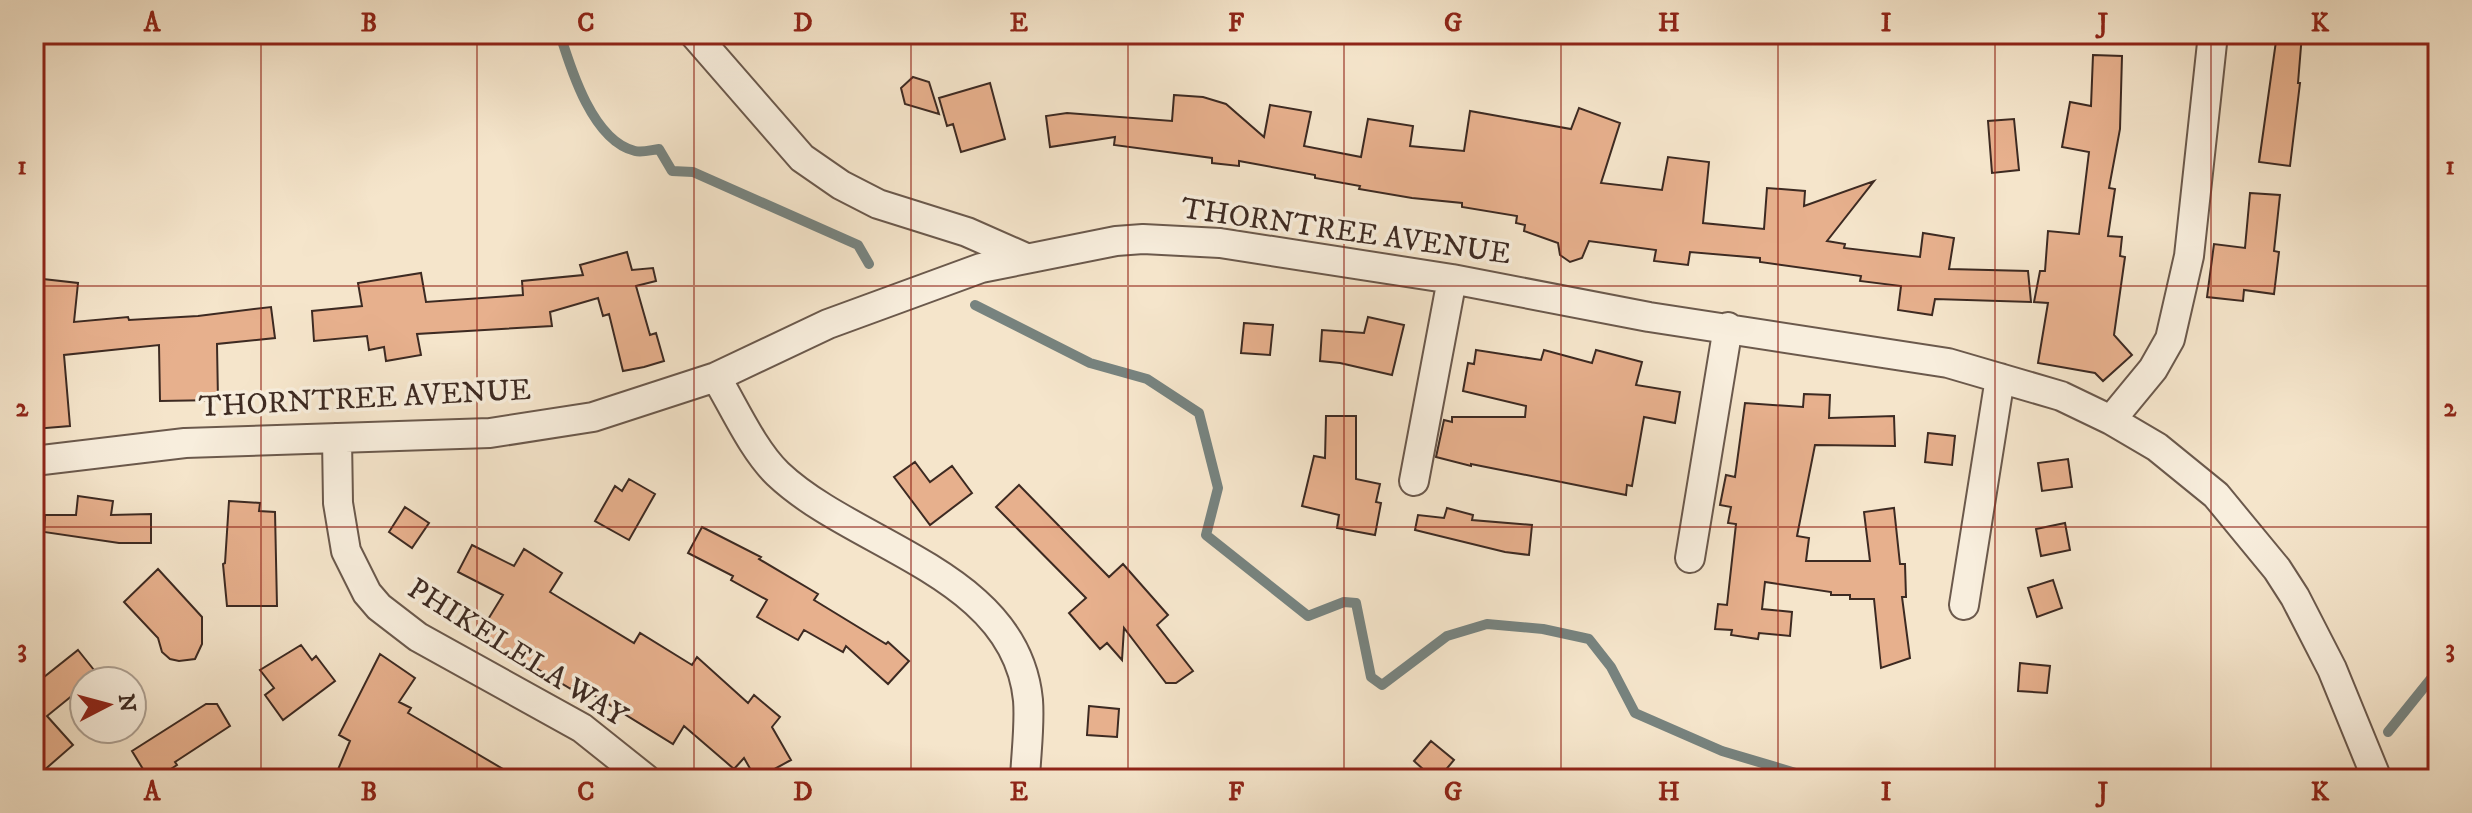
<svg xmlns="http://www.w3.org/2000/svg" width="2472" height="813" font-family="'IM FELL DW Pica',serif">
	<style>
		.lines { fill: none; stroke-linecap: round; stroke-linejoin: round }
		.stream { stroke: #77837f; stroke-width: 10 }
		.building { fill: #e7b08d; stroke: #3d2a22; stroke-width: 2 }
		.minor-casing { stroke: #6b594c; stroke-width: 32 }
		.minor { stroke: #f8eedd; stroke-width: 28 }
		.grid { fill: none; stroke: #8f2418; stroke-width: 2; stroke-opacity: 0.55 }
		.labels { text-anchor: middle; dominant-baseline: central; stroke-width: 7; stroke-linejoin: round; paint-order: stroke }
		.street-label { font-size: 30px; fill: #3d2a22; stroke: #f8eedd }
		.neatline { fill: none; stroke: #8f2418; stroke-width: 3 }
		.grid-label { font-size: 26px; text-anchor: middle; font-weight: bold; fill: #8f2418 }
	</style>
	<rect width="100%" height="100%" fill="#f5e5cb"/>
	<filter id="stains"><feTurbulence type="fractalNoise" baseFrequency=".0025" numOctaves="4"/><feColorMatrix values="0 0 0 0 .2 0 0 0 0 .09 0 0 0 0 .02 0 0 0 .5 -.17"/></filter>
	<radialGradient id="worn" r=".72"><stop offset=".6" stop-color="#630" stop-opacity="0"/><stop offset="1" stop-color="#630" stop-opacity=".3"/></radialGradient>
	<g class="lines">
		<path class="stream" d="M560,34C571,70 593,141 635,151C642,153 651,150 659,149L672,171L693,172L858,245L869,264
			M975,305L1090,363L1147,379L1199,413L1218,488L1206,535L1308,616L1344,602L1356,603L1371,677L1382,685L1447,636L1487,624L1543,629L1589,639L1611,667L1635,713L1722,751L1799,774L1920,779
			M2388,732L2438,670"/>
	</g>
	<path class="building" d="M2277,34H2302L2298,83H2300L2290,166L2259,162Z
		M2093,55L2122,56L2120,129L2109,188L2115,189L2108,236L2122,237L2120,256L2125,257L2114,335L2132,355L2103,381L2095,373L2038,363L2048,303L2034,302L2040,271H2045L2048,231L2079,234L2089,152L2062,147L2070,102L2091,106Z
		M913,77L929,82L939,114L905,104L901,88Z
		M990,83L1005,139L961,152L953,124L947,126L939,98Z
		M1174,95L1203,97L1226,104L1264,137L1270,105L1311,112L1304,146L1361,157L1368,119L1413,126L1410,146L1464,151L1470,111L1571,129L1579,108L1620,123L1601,183L1662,190L1668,157L1709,162L1703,223L1764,229L1767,188L1805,191L1804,206L1874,181L1827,241L1845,244L1844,248L1920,257L1923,233L1954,238L1949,269L2028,271L2031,302L1935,299L1932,315L1898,310L1901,286L1860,281L1861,276L1760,262V258L1690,252L1688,265L1654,261L1656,250L1589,241L1582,258L1570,262L1560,255L1558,243L1524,231L1525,225L1516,223L1517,216L1462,207V203L1412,198L1359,189L1360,186L1315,178V175L1239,161V166L1212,163V158L1114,145L1115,137L1050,147L1046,116L1067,113L1172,121Z
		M2014,119L2019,170L1992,173L1988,121Z
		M2250,193L2280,195L2274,251L2279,252L2274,294L2244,290L2243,301L2207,297L2214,244L2245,248Z
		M627,252L632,270L653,268L656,281L636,286L650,335L656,333L664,361L644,367L623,371L609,314L603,316L598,298L550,312L552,326L417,334L421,355L386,361L384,347L369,350L367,336L314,341L312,311L362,306L358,283L421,273L426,302L523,295L522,281L583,275L580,265Z
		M34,278L78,283L74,322L128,317L129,320L198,316L271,307L275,338L217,344L218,400L160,401L159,345L64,355L70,426L34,429Z
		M1368,317L1404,325L1392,375L1340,363L1320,361L1322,330L1364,333Z
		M1244,323L1273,325L1270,355L1241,353Z
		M1476,350L1541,360L1544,350L1592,363L1596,350L1642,362L1636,385L1680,392L1675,423L1644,417L1632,486L1627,485L1626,495L1471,464V466L1436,457L1444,420L1452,422V417H1525L1526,406L1463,391L1468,363L1474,364Z
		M1804,394L1830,395L1829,418L1894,416L1895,446L1815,445L1797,536L1809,538L1806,561H1870L1864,512L1894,508L1900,564H1905L1906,597H1902L1910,658L1881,668L1874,599H1850V595H1831V592L1765,582L1762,609L1792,612L1790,636L1759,633L1758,639L1731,635L1732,630L1715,629L1718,604L1727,605L1736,524L1728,523L1731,507L1720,505L1726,475L1735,477L1745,403L1803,407Z
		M1326,416H1356V479L1380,484L1376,502L1381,503L1375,535L1337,528L1339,515L1302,506L1314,456L1325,458Z
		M1928,433L1955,436L1952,465L1925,462Z
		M2068,459L2072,487L2042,491L2038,463Z
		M915,462L930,482L952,466L972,493L930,525L894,477Z
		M629,479L655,494L629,540L595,521L615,486L622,491Z
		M1019,485L1109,577L1123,564L1168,615L1157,625L1193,671L1176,683H1166L1124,628L1122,660L1107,643L1100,649L1069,613L1086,598L996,507Z
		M78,496L113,501L111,515L151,514V543H119L44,532L45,515H76Z
		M229,501L260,503L259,511L275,512L277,606H227L223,564L225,563Z
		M405,507L429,523L412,548L389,532Z
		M1447,508L1473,515L1472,520L1532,525L1529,555L1505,552L1415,530L1418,515L1444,518Z
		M2065,523L2070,550L2041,556L2036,529Z
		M702,527L761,557L759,559L818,594L814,600L886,644L888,642L909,661L888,684L846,646L843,652L804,630L798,640L757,617L767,600L731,580L733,576L688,553Z
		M472,545L514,566L524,549L562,573L550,592L634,643L640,633L692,665L697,657L748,703L754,695L780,717L772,727L791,760L756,779L744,758L734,769L684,726L673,744L574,683L571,689L509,652L506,657L476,639L503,595L458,572Z
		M158,569L202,617V644L195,659L179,661L170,659L162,652L158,638L124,602Z
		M2053,580L2062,608L2037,617L2028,588Z
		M301,645L312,660L316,656L335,681L283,720L265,695L274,688L260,670Z
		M78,650L98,675L90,681H84V686L47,716L73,745L34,779V685Z
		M380,654L415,678L399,702L411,708L408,713L520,779H334L350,741L339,735Z
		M2020,663L2050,666L2047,693L2018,691Z
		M206,704H217L230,726L175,762L177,765L155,779H149L132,751Z
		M1089,706L1119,709L1117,737L1087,735Z
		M1431,741L1454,760L1438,779H1434L1414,761Z"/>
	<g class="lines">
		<defs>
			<path id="minor" d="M694,34L802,158L841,185L878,204L967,232L1026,258
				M716,377C734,407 753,450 778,474C855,547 1016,574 1028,700C1030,726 1026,753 1025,779
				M2111,420L2153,369L2170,339L2189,256L2213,34
				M337,438L338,503L346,551L367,593L379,607L418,637L582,728L646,779
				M34,461L185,443L490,433L593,417L716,377L828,324L981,268L1116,241L1143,239L1220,243L1452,279L1649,317L1948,363L2061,396L2111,420L2157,447L2216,495L2277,569L2295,597L2332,669L2377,779
				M1414,481L1452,279
				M1690,558L1728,327
				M1964,605L2000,378"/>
		</defs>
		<use href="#minor" class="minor-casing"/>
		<use href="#minor" class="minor"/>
	</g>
	<path class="grid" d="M261,34V779M477,34V779M694,34V779M911,34V779M1128,34V779M1344,34V779M1561,34V779M1778,34V779M1995,34V779M2211,34V779M34,286H2438M34,527H2438"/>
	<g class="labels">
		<g class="street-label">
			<text transform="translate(1346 232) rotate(8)">THORNTREE AVENUE</text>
			<text transform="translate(365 399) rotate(-3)">THORNTREE AVENUE</text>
			<text transform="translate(517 653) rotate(32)">PHIKELELA WAY</text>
		</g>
	</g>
	<rect width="2472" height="813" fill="none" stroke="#f5e5cb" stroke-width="88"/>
	<g transform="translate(108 705) rotate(84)"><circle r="38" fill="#f8eedd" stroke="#ada092" stroke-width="2"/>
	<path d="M0-6L14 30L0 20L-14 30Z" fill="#8f2418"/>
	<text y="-12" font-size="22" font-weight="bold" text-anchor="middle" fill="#3d2a22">N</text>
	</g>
	<rect x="44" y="44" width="2384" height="725" class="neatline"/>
	<g class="grid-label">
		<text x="152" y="31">A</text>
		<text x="369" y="31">B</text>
		<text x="586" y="31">C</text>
		<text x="803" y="31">D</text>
		<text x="1019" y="31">E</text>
		<text x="1236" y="31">F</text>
		<text x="1453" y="31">G</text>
		<text x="1669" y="31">H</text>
		<text x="1886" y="31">I</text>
		<text x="2103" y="31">J</text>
		<text x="2320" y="31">K</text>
		<text x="22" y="174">1</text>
		<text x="2450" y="174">1</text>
		<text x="22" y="416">2</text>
		<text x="2450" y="416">2</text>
		<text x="22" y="657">3</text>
		<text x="2450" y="657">3</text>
		<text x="152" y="800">A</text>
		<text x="369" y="800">B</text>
		<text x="586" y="800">C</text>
		<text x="803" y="800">D</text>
		<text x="1019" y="800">E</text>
		<text x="1236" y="800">F</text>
		<text x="1453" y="800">G</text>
		<text x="1669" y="800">H</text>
		<text x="1886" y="800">I</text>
		<text x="2103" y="800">J</text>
		<text x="2320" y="800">K</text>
	</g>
	<rect width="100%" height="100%" filter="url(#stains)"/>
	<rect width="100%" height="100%" fill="url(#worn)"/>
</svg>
